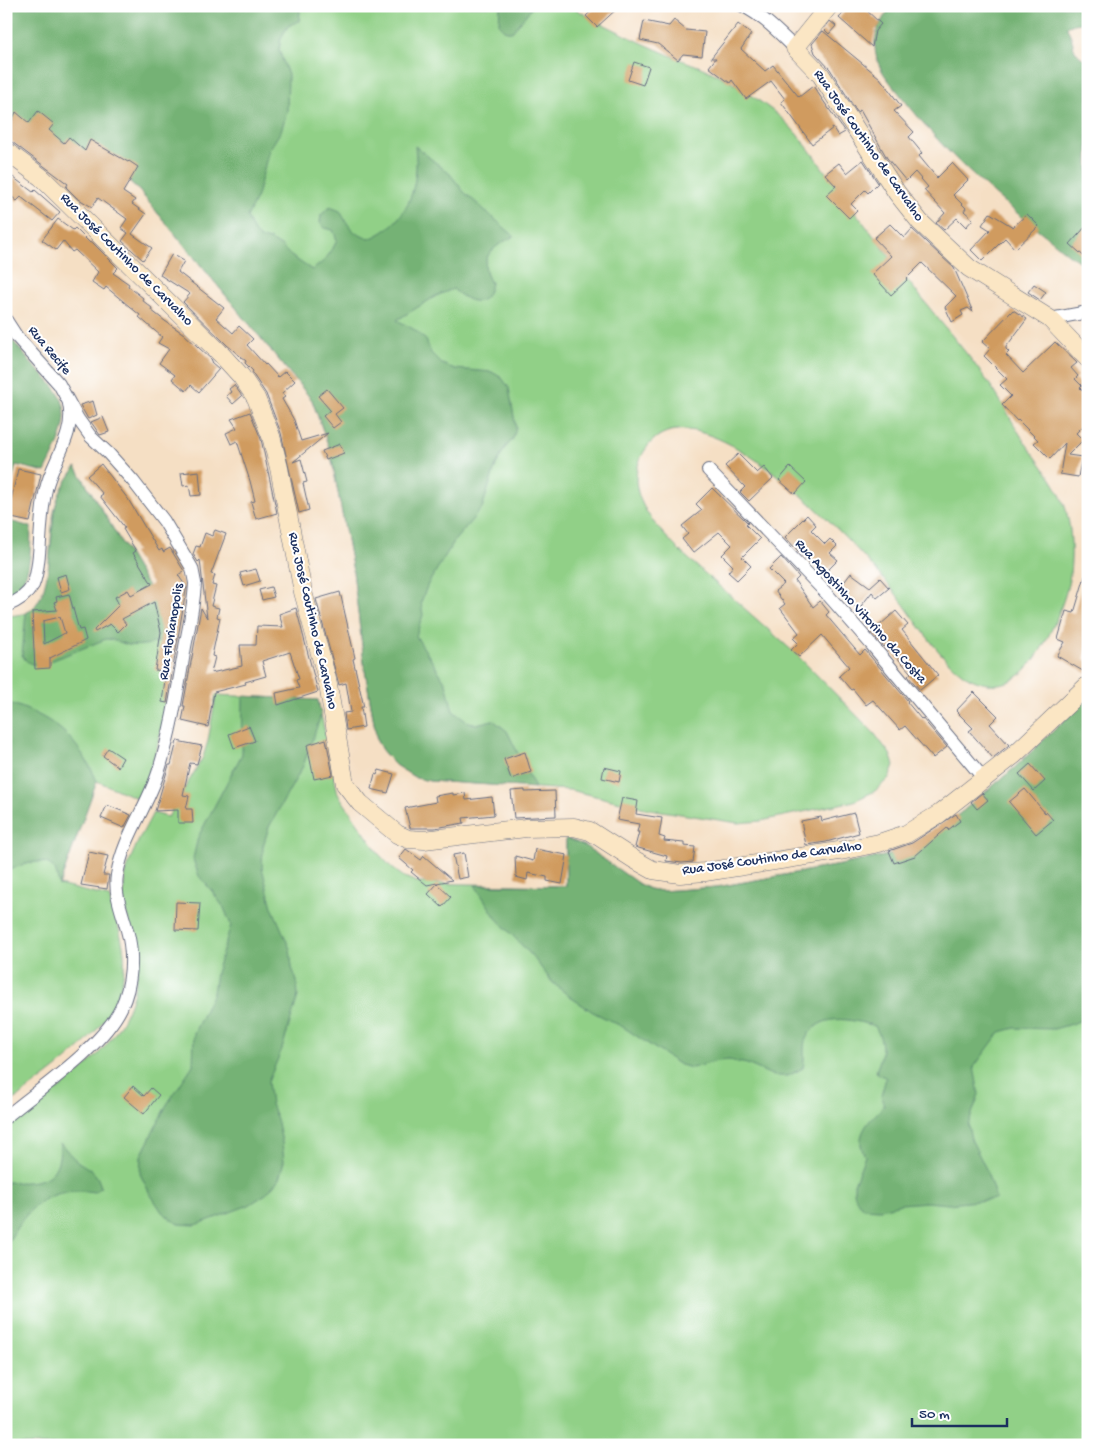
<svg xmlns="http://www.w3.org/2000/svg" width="1094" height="1451" font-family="'Gochi Hand',sans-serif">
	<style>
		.green { fill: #91d087; stroke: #568072 }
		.forest { fill: #74b274; stroke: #487069 }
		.building { fill: #d09b5e; fill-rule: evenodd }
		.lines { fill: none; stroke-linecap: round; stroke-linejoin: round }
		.street-casing { stroke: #676d82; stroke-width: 14 }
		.secondary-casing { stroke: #676d82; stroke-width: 19 }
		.street { stroke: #fff; stroke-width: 12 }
		.secondary { stroke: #fbe6c4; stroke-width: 18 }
		.labels { text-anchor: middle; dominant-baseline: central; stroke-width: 4; stroke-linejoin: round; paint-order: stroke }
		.street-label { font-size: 14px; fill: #1b2f5e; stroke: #fff }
	</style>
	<rect width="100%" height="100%" fill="#fff"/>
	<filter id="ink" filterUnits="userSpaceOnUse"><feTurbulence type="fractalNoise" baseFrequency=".02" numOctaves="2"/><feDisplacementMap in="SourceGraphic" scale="10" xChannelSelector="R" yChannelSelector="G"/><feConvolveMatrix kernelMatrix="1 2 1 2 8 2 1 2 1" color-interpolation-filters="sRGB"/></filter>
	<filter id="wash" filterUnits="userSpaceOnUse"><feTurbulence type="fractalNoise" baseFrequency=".0096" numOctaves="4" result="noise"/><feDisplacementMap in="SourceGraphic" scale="20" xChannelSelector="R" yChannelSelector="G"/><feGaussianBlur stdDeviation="1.12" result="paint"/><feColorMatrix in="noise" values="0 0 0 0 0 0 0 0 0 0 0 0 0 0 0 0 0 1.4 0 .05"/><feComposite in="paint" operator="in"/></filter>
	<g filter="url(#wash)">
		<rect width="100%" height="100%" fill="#f5dfc4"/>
		<path class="green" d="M6,6H572C582,14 594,19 605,25C627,36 650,47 674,57C685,62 698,65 709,71C732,81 753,96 773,111C795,128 811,152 827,174C842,194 857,215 873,235C890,257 906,279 924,301C944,327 966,351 985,378C999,396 1009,417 1021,436C1036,460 1061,486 1067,514C1072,534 1072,554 1070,574C1066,603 1041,664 1014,679C998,688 980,685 964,675C936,655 917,621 896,594C854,542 765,449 699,432C671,425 650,434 639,462C626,498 659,530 682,553L797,655L874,733L890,754L894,765L889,778L875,791L854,801L761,821L738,823L649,809L570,790L430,781L416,778L395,765L382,750L377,741L365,670L353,571L330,450L312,400L137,188L106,160L6,117Z
			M76,467L162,610L168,631L167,709L152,766L139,799L97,781L59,885L109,897C114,915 122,934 124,953C130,1024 55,1068 6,1106V616C17,615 27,615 35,607C52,591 49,535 54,512C57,495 66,481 76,467Z
			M216,695L318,700L338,794L379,854L392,868L404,877L420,883L566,886V838L585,846L639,884L649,889L662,891L717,887L840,865L894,854L938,830L963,811L1013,769L1088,698V1445H6V1127C58,1089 126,1050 136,980C137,973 139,965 138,958C137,938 126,921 124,902C120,871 139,840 153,813L168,817L203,757L208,741Z"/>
		<path class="forest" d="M6,6H298L300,12L299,21L288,26L281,38L279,50L288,75L287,112L281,131L269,150L257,196L247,217L254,232L260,238L271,240L281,246L291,256L312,270C324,262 331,254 337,240L333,230L325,228L320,223L321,215L330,207L340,211C349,227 352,233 369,239C409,223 420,185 415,146L450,174L464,192L514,236C493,247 476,258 491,283C486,310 469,303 453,289L436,296L397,320L415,330L426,340L431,353L442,364L455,369L492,372L502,378L509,388L516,428L513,439L505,448L496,465L482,508L455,540L428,584L421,602L423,615L416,636L446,683L453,711L466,721L476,724L493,720L507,731L535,788L430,781L416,778L395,765L382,750L377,741L365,670L353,571L330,450L312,400L137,188L106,160L6,117Z
			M500,6H533L512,32L504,30L499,25Z
			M892,6H1088V22L1074,24L1066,27C1077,42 1068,52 1088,61V266C1070,258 1057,244 1041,232C1005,204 970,175 939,141C926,127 914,112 902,97C893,85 881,74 877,59C871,38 879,22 892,6Z
			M6,333C15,343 23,353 31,363C43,376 59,387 64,406C69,428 54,453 45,472L16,465L6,507Z
			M76,467L162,610L168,639C155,643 142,647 129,645C120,643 114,639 106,639L41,665C31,665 27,663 22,655L26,613C55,600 48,529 57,501C60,489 69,477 76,467Z
			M6,520L31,527C30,553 33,583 6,596Z
			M243,696L318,700L321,715L303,766L269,827L263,846L262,868L272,907L290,949L292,968L297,981L298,996L282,1049L268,1082L271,1104L278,1123L282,1142L284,1161L279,1179L266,1194L249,1205L196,1225L178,1224L162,1212L149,1192L140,1174L141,1156L166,1106L193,1065L194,1033L213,993L216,973L231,925L224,908L212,891L199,876L193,859L198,837L242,754Z
			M1088,698V1017L1072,1024L1054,1029L1015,1028L1000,1032L974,1067L979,1094L968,1125L971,1139L986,1169L996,1199L948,1204L927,1202L901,1204L880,1209L863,1208L857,1201L854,1192V1184L865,1156C853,1135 869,1121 884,1106L881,1096L886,1078L876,1072C883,1052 885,1045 875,1026C850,1019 818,1011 805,1041C803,1047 805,1059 803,1068L788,1076H774L747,1064L729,1060L717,1061L692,1068L680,1065L623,1027L593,1012L570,997L552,982L533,957L496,918L475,885L566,886V838L585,846L639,884L649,889L662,891L717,887L840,865L894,854L938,830L963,811L1013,769Z
			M6,702C53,717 76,735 97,781L59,886C58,881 57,874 55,870C45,854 18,866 6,872Z
			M60,1143C66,1149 71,1156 77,1161C90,1170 96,1170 101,1187L96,1192C47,1186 28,1206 6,1246V1182C38,1183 61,1183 60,1143Z"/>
		<g id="blocks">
			<path class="building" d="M597,6H620L597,27L586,16Z
				M850,6H862L881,24L875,31L872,47L839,18Z
				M674,20L686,30L705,32L702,56L683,54L678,60L658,44L640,40L644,21L669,26Z
				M830,21L836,26L829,34L824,29Z
				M738,24L751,34L741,49L765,71L773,65L799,97L813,86L845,132L838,136L833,128L812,144L781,102L785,99L771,81L746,99L732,80L730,83L709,67L716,58H711Z
				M823,31L880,78L901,106L894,111L914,132L909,137L922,153L919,156L937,178L952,163L968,180L953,195L966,208L964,211L973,219L966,227L957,218L944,230L936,223L945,213L924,190L928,187L915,172L906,181L887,158L860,110L857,112L830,69L815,53L812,44Z
				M634,62L649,67L643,85L628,80Z
				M38,111L54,124L49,130L64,143L69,137L85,151L90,140L128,162L129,161L138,167L123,192L135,200L132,204L146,214L132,234L152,248L143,260L122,241L128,233L121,228L127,219L98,198L92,207L77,198L66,187L68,184L12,142L6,141V132L16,112L29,123Z
				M863,160L878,183L868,193L865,190L851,204L857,210L849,218L826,195L836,186L825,174L839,163L847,173Z
				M6,172L33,192L35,190L60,212L52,221L21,197L17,201L6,192Z
				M990,213L1013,227L1027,214L1039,226L1015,249L1005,238L982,261L971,250L990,230L982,225Z
				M58,219L73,230L75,228L90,243L92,242L118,268L113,273L129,284L128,286L143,298L142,300L152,308L151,310L165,321L184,334L212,360L211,362L219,369L199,392L191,385L186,391L172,379L175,375L159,363L169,349L158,343L162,337L139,317L140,315L135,311L106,287L104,290L92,282L98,272L75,250L72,252L63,241L56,250L42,240Z
				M890,224L904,238L912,229L954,268L973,312L968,308L961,311L963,315L952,322L945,307L956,296L922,263L906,279L907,280L891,295L872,274L891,256L874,238Z
				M1088,224V260L1070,244Z
				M172,254L184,261L178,272L224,308L216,318L233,333L239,326L253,339L247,345L265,365L266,364L278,377L285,371L295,381L282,393L285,397L282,399L294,420L301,441L328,433L293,462L301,459L307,482L303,483L309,510L299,513L281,433L266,394L252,373L253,371L245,363L246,361L227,345L183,302L190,294L160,275Z
				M1034,284L1046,292L1040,300L1028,292Z
				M1013,310L1027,319L1006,347V349L1009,352L1006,355L1023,373L1055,342L1077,363L1071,368L1078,376L1075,379L1082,386L1080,388L1088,396V421L1076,433L1083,440L1068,455L1082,457L1078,477L1060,474L1065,443L1050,459L1034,443L1038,440L1018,420L1017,421L1002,405L1011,396L1000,385L1007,379L984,356L990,349L982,342Z
				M234,385L242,396L233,404L226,396L231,392L229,389Z
				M327,389L343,408L335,414L341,422L333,428L323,416L330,410L318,396Z
				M93,401L97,415L88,419L80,405Z
				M250,412L261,439L277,513L256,519L251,502L255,501L250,481L237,441L231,444L226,433L237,428L231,419Z
				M103,417L109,432L100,435L91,422Z
				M340,444L344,453L326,460L322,451Z
				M738,454L757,473L764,467L773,478L749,501L740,492L745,487L725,466Z
				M101,464L128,499L159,551L162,549L163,552L170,548L184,571L178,575L187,588L186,590L167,703L162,702L165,680L162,679L163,671L155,670L161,632L154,602L122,619L126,624L118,632L110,624L95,632L94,630L119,605L115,597L128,590L131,595L152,584L133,553L136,551L123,529L125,528L100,496L103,494L87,476Z
				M790,467L806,482L795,494L779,480Z
				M18,469L41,474L30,522L7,517Z
				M199,471L201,495L191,496L189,485L183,486L181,473Z
				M712,488L748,523L746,525L760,539L742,557L751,566L737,580L728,572L733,566L722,555L732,545L719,532L693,553L682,539L688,534L682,526L702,510L696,504Z
				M807,515L816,525L811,530L825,544L830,539L837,546L830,553L838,560L825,573L818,565L816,566L813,563L811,565L785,537Z
				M215,530L226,534L211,574L215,575L212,585L216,586L211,606L219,608L217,617L220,618L212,656L215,657L211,673L242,666L240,645H256L257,626L283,627L279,614L296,608L318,692L278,705L276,693L299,688L296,680L299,679L290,652L262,661L266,676L245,682L246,684L214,692L208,727L182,721L185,706H183L201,608L207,618L200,560L198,562L193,554L196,546L200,547L205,533L212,536Z
				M781,557L799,577L795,581L813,607L820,601L829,612L826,615L854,648L860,655L865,650L908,701L907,702L921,719L922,718L947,747L933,758L905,726L900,730L873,700L866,705L853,689L851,690L839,676L849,667L822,635L799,657L791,650L798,643L793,638L799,633L780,608L785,604L775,591L784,584L769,569Z
				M256,569L260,581L244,586L240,573Z
				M851,573L870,587L880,578L889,588L877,598L872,592L858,610L839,589Z
				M66,574L70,589L61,592L57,577Z
				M1085,576H1088V646L1084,659L1088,661V674L1057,656L1065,642L1058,639L1066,611L1074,613Z
				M271,587L274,597L262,600L259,590Z
				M340,592L355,658L353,659L364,707H361L364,727L346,730L344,713L351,712L346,683L339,685L316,599Z
				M69,594L79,630L83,629L86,640L50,658V668L35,669L32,612L57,610L54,602L57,601L56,597ZM60,617L65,633L44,644L43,621Z
				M896,611L908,625L902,630L938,675L920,690L908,676L911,673L886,645L884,647L872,632Z
				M974,692L998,716L990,724L1009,745L993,758L969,731L973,728L956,711Z
				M249,726L255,741L234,748L229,734Z
				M326,739L333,775L314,779L307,745Z
				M177,741L202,746L197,764L190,763L183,795L189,796L186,809H192L193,823H178V810L155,811L169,765H171Z
				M108,748L123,758L118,767L103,756Z
				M525,752L531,772L511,779L504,759Z
				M1030,764L1045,781L1034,791L1019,774Z
				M604,767L621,771L619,782L602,778Z
				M379,770L394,774L388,793L371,789L375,774L377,775Z
				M1025,789L1045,813L1046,812L1053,820L1036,834L1009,802Z
				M525,790V792L555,791L556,816L514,818L511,791Z
				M453,793V795L465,793L466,800L492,797L494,815L463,818L464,823L435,828H410L405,808L436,802L435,796Z
				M982,793L988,800L977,809L971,802Z
				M622,798L638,801L636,814L662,818L659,836L665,838L664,841L684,843V846L695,847L693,862L682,863L666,861L667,856L635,847L639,832H637L639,824L617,820Z
				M107,805L131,815L124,828L101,818Z
				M854,813L859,833L826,842L806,845L801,821L821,817L822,821Z
				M956,814L960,821L948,830L947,828L915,856L894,863L889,851L912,843Z
				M406,849L421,860L424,856L452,880L427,885L411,872L413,870L399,858Z
				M535,849L567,855L562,884L547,881V877L528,873L527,880L516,877L515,856L533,861Z
				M89,852L108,856L103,875H109L107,889L81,885Z
				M464,853L468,877L458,879L453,855Z
				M437,884L451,897L442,907L428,894Z
				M176,902L200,903L198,931L175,930Z
				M133,1086L144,1096L151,1088L159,1095L144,1114L124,1097Z"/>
		</g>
	</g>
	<g filter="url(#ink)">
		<use href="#blocks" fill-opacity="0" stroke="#676d82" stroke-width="1"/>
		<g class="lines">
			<defs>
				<path id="street" d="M743,6C763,16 779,33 795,48
					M1050,319L1088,312
					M6,320L17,337L59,384L78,419L91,437L108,453L133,481L164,521L192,568L195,583C194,605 189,626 185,647C178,688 171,733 158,773C147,807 123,838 117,875C114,894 122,911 127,930C134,954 132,985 121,1008C102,1047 41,1088 6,1117
					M708,470L828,595L871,644L984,779
					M6,606C17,602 27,595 33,585C37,576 38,564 39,554C41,533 41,510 46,489C52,461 76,435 69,404"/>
				<path id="secondary" d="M829,6L795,48L821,75L897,193L920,222L969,268L1050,319L1088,359
					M6,151L41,177L219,352L241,376L256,398L271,436L279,468L303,592L327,679L345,784L360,803L397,834L408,839L424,840L526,828L574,827L590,831L635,860L653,870L680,874L705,872L845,850L879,843L906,834L939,814L1014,755L1088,685"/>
			</defs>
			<use href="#street" class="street-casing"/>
			<use href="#secondary" class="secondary-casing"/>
			<use href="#street" class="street"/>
			<use href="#secondary" class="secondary"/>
		</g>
	</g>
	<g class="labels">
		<g class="street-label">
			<text transform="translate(868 146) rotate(55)">Rua José Coutinho de Carvalho</text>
			<text transform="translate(126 260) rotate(45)">Rua José Coutinho de Carvalho</text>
			<text transform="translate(49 351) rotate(50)">Rua Recife</text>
			<text transform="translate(860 612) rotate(48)">Rua Agostinho Vitorino da Costa</text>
			<text transform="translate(312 621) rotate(77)">Rua José Coutinho de Carvalho</text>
			<text transform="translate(172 632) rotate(-81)">Rua Florianopolis</text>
			<text transform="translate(772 859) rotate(-8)">Rua José Coutinho de Carvalho</text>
		</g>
	</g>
	<rect width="1094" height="1451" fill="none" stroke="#fff" stroke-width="25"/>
	<path d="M912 1418v8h95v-8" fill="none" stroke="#1b2f5e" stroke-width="2.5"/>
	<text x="919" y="1418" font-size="15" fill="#1b2f5e" stroke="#ffffff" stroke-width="4" paint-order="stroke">50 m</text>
</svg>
